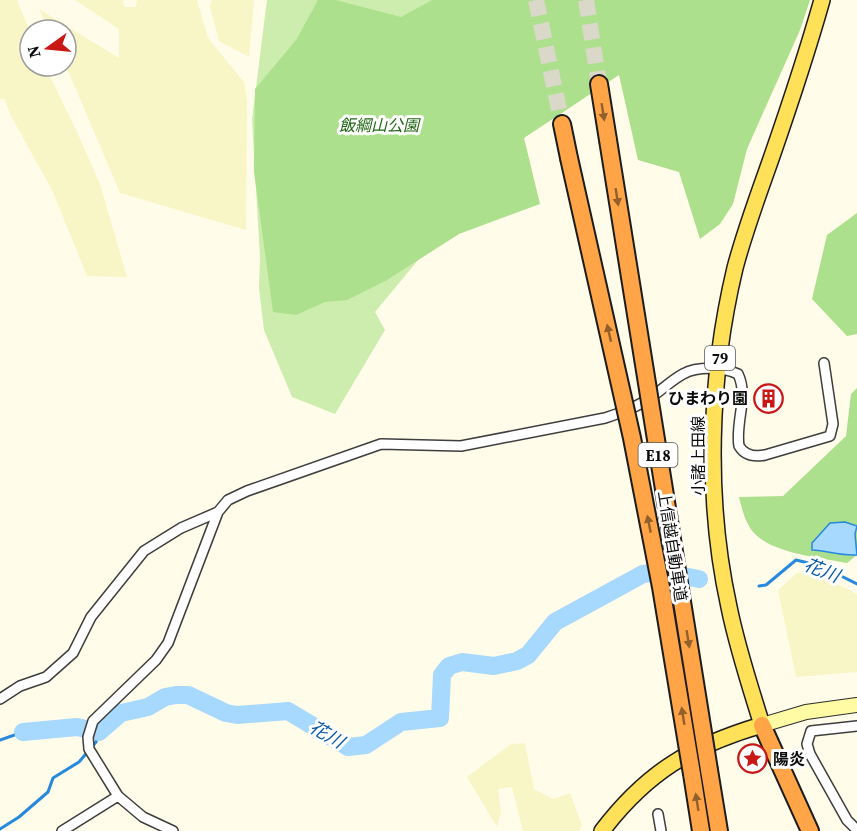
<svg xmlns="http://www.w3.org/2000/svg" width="857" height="831" font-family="'Source Serif 4','Noto Sans JP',serif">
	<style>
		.farmland { fill: #f8f6c6 }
		.green { fill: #ccedae }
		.forest { fill: #ade08c }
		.water { fill: #a7d8fd; stroke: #2689db; stroke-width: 1.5 }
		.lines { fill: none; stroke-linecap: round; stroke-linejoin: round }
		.stream { stroke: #2689db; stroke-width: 3 }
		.river { stroke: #a7d8fd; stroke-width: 18 }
		.highway-tunnel { stroke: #dad8c8; stroke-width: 16; stroke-dasharray: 16 8; stroke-linecap: butt }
		.street-casing { stroke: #3e3e3e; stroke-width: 12 }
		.secondary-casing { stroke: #2d2d2d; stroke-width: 16 }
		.primary-casing { stroke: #1c1c1c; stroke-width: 18 }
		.highway-casing { stroke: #1c1c1c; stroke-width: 20 }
		.street { stroke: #fff; stroke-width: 9 }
		.secondary { stroke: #fffaa4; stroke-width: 14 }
		.primary { stroke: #ffe059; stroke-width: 15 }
		.highway { stroke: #ffa547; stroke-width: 16 }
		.highway-bridge-casing { stroke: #1c1c1c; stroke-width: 20; stroke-linecap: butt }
		.highway-bridge { stroke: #ffa547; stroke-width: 16 }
		.oneway { fill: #91602c }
		.labels { text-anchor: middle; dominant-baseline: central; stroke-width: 6; stroke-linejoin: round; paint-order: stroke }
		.shield { fill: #fff; stroke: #545454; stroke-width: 1.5 }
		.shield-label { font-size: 15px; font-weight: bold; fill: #0b0b0b }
		.park-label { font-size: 16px; font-style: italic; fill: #226815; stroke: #fff }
		.poi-label { font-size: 16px; font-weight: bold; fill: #0b0b0b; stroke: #fff; text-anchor: end }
		.street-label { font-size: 16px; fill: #0b0b0b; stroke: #fff }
		.water-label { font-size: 18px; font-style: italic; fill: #085aa8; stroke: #fff }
	</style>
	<rect width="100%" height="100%" fill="#fffce9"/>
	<path class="farmland" d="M0,0H17L30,31V66H45L77,132L100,184L127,277L87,276L52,190L12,118L4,99H0Z
		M75,0H123L124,7H136L137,0H197L208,38L244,82L247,101L246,230L120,193L66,66V30H49L39,9L119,58V29Z
		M212,0H254L249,57L219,41L210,7Z
		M797,573H815L857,594V672L796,677L778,590Z
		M525,743L534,789L553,799L570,793L582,825L579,831H523L512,787L498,789L501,812L497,827L467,777L511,744Z"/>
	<path class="green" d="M267,0H624L428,248L375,312L385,330L335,414L292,397L264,330L259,288L260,257L252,119Z"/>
	<path class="forest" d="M318,0H336L401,17L432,0H810L800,30L747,149L733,204L720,224L700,239L679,172L638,160L619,75L524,138L540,204L459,234L387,280L347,300L325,302L296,315L273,312L254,172L255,89L296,40Z
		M857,213V334L847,336L812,299L827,235Z
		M857,388V555L847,563C819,557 773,554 753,532C745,522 742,509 739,497L783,496L846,436L851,394Z"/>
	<path class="water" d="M845,522L857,526L855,534L857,555C839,556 829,551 812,550V543L830,523Z"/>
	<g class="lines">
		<path class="stream" d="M759,586L766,585L796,560L821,566L857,584
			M0,740L23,732
			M0,829L19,817L48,792L53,778L79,762L96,742L99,732"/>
		<path class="river" d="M23,732L77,727L99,732L121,713L148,707L165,697L176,695H188L226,713L237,715L288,711L348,747L366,745L401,722L440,718L442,675L449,666L462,662L494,666L517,661L528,655L555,622L643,574L662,572L699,579"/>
		<path class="highway-tunnel" d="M536,0L562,124
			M586,0L599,84"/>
		<defs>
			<path id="street" d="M0,699L20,686L46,677L73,653L91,617L144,551L181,528L218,512
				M857,726L811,731L807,744L810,754L847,820L857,830
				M658,814L661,831
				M62,831L118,796
				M173,831L143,817L118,796L89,749L88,737L93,721L156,660L168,643L218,512L228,500L247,491L381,444L461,446L605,418C620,413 635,408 648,399C660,392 670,381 683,374C698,366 723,367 738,374C749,397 735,422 739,446C745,456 755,457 765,455L830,436L833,424L824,363"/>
			<path id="secondary" d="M762,725L806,712L857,705"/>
			<path id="primary" d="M602,831C647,772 691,746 762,725C750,686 737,647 729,607C705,498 709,377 735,268C745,230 759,193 772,156C790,104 807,53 822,0"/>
			<path id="highway" d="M599,84L608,140
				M562,124L569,158
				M762,725L810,831
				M709,770L719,831
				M692,774L701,831"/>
		</defs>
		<use href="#street" class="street-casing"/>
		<use href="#secondary" class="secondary-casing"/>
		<use href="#primary" class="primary-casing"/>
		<use href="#highway" class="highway-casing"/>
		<use href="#street" class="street"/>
		<use href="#secondary" class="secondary"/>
		<use href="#primary" class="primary"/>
		<use href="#highway" class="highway"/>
		<defs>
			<path id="highway-bridge" d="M608,140L709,770
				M569,158L632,438L661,587L692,774"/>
		</defs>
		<use href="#highway-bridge" class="highway-bridge-casing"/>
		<use href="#highway-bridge" class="highway-bridge"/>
	</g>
	<defs><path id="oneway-solid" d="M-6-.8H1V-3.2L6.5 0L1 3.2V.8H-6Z" transform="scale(1.5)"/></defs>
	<g class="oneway">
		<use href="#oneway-solid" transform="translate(603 112) rotate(81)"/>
		<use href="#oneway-solid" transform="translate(617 197) rotate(81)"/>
		<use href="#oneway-solid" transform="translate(609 333) rotate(-103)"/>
		<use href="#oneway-solid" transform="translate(649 524) rotate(-101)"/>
		<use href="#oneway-solid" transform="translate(688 639) rotate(81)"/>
		<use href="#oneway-solid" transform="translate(683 716) rotate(-99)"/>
		<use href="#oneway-solid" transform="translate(697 802) rotate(-99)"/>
	</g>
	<defs>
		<symbol id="building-ring" viewBox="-11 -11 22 22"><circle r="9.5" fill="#fff" stroke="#c81715" stroke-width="1.5"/><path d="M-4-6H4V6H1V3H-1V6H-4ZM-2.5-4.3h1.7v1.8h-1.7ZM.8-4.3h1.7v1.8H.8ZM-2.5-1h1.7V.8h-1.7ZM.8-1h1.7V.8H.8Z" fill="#c81715"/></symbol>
		<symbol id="sight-ring" viewBox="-11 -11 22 22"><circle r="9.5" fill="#fff" stroke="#c81715" stroke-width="1.5"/><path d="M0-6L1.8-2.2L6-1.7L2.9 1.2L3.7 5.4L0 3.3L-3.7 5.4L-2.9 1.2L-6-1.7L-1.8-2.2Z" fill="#c81715"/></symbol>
	</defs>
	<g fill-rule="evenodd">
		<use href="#building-ring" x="752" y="382" width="33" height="33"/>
		<use href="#sight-ring" x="736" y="742" width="33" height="33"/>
	</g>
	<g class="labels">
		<g class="shield">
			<rect x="705" y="346" width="30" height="24" rx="4.5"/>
			<rect x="638.5" y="443" width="39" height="24" rx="4.5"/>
		</g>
		<g class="shield-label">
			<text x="720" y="358">79</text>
			<text x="658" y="455">E18</text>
		</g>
		<g class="park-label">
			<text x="379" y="125">飯綱山公園</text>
		</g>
		<g class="poi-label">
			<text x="748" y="398">ひまわり園</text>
			<text x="773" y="759" text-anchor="start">陽炎</text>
		</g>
		<g class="street-label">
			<text transform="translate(698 456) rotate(-90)">小諸上田線</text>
			<text transform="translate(673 546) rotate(81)">上信越自動車道</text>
		</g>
		<g class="water-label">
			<text transform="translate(822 570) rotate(21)">花川</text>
			<text transform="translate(327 734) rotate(30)">花川</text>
		</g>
	</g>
	<g transform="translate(48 48) rotate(255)"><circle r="28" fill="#ffffff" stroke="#9d9d9d" stroke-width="1.5"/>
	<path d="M0-4.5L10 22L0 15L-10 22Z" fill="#c81715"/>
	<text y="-9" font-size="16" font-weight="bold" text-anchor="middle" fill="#0b0b0b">N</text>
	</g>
</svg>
